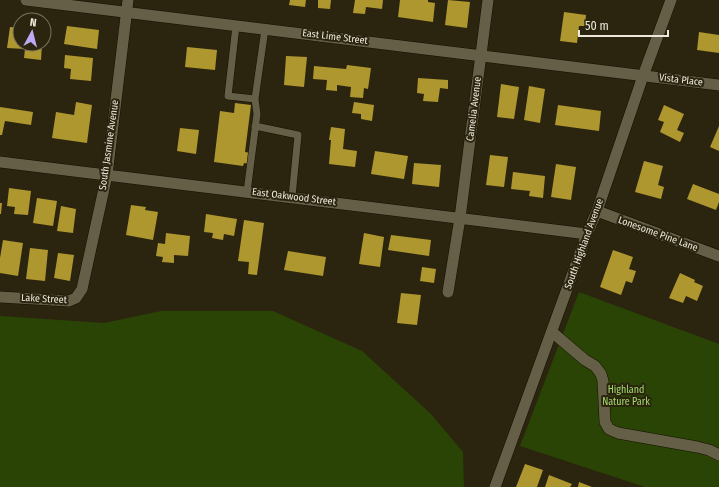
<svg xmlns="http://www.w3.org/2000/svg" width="719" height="487" font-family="'Fira Sans Condensed',sans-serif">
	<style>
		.green { fill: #294405 }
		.building { fill: #af972f }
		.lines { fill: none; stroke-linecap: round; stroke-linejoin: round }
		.service-casing { stroke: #130e00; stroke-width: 8 }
		.minor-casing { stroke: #130e00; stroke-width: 12 }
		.service { stroke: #655f47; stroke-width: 7 }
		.minor { stroke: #655f47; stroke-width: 11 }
		.labels { text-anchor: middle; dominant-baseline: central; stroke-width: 4; stroke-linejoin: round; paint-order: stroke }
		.street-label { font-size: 10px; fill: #ece8db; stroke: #2b250f }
		.park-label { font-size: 10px; fill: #a3db6e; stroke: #2b250f }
	</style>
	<rect width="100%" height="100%" fill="#2b250f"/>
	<path class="green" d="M579,292L719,344V487H645L520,446Z
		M161,311H273L362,351L430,413L463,452L464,487H0V316L104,323Z"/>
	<path class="building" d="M290,0H306L305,7L289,5Z
		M318,0H331L330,9L318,8Z
		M355,0H383L382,9L366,7L365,14L353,13Z
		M400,0H428V2L435,3L433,22L398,17Z
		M448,0L470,2L467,28L445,25Z
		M564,12L586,15L585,26H579L577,43L560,41Z
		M67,26L99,30L97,49L64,44Z
		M10,27L20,28V44H42L41,60L24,58L25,49L7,48Z
		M699,32L719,35V53L697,50Z
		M187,47L217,50L215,70L185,67Z
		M65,55L93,58L91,81L70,79L71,69L64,68Z
		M286,56L307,57L304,87L284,85Z
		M347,65L371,68L368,89L364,88L363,98L350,97L351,87L337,85V91L326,90L327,80L313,79L314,66L346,69Z
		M418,78L448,80V89L440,88L438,102L423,101L424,94L417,93Z
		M501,84L519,87L514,119L497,117Z
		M529,86L545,89L540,123L524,120Z
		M76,102L92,105L87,143L52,138L56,112L74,115Z
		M354,102L374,105L372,121L361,119V114L352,113Z
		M235,103L251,105L245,152L250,153L249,164L244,163L243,166L214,162L220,111L234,113Z
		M558,105L601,111L599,131L555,125Z
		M664,105L684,114L677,130L684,133L680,142L660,132L664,122L658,120Z
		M0,107L33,112L31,125L5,121L2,135H0Z
		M719,126V151L710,147Z
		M331,127L345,129L343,149L357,151L355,167L329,164L331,140H329Z
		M180,128L199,130L196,154L177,151Z
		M375,151L408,156L404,179L371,174Z
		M490,155L508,157L504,187L486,185Z
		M644,161L663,166L658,185L664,187L661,199L635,192Z
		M414,163L441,165L439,187L412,184Z
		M556,164L576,167L571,200L551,197Z
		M513,172L545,176L543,198L529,196L530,191L511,189Z
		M693,184L719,194V202L716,210L687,199Z
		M9,188L31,191L28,215L14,214L15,207L7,206Z
		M37,198L57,201L53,226L33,223Z
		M0,203H2L1,214H0Z
		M131,205L146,207L145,210L158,212L153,240L126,235Z
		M61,206L76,209L73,233L57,231Z
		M206,214L237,219L234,236L224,234L223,240L212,238L213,233L204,232Z
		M244,220L264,223L257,275L248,274L249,262L238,261Z
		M166,233L190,236L188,256L174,255V263L162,262L163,257L156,256L158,243L165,244Z
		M364,233L384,237L380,267L359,264Z
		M391,235L431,240L429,256L388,250Z
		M3,240L23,243L18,276L0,273V258Z
		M30,248L48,250L45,281L26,279Z
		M613,250L633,257L629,269L636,271L632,283L626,281L621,295L600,287Z
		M288,251L326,257L323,276L284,270Z
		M58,253L74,255L70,281L54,278Z
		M422,267L436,269L434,283L420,281Z
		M680,273L695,280L694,282L703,286L697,301L686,296L683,303L669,298Z
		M401,293L421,295L417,325L397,323Z
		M525,464L543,470L537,487H516Z
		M549,475L572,484L570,487H545Z
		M579,482L592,487H578Z"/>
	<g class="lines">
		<defs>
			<path id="service" d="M236,26L228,96L255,99L265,29
				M255,126L298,135L292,197
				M247,192L257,114L255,99"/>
			<path id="minor" d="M26,0L719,85
				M0,162L587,234
				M597,211L719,256
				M448,292L460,218L488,0
				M0,297L69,301L76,298L82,289L107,175L128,0
				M552,332L585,360L595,366L601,374L603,381L605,422L609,429L618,433L697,447L709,450L719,455
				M495,487L587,234L597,211L643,76L671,0"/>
		</defs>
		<use href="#service" class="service-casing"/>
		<use href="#minor" class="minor-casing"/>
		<use href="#service" class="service"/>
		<use href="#minor" class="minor"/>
	</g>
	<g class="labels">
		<g class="street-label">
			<text transform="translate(335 37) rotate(7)">East Lime Street</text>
			<text transform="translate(681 80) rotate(7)">Vista Place</text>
			<text transform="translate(474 109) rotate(-83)">Camelia Avenue</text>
			<text transform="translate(109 145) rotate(-82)">South Jasmine Avenue</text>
			<text transform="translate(294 197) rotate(7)">East Oakwood Street</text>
			<text transform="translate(658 234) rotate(20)">Lonesome Pine Lane</text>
			<text transform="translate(584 244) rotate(-70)">South Highland Avenue</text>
			<text transform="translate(44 299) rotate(3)">Lake Street</text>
		</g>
		<g class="park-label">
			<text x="626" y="390">Highland<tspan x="626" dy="12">Nature Park</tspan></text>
		</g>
	</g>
	<g transform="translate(32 32) rotate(7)"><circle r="19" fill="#2b250f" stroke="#787361"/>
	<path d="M0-3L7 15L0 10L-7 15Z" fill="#bda9f5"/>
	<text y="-6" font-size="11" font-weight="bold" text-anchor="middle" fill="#ece8db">N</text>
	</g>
	<path d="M579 30v6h89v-6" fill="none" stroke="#ece8db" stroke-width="2"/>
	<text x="585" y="30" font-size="12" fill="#ece8db" stroke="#2b250f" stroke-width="3" paint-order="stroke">50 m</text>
</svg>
